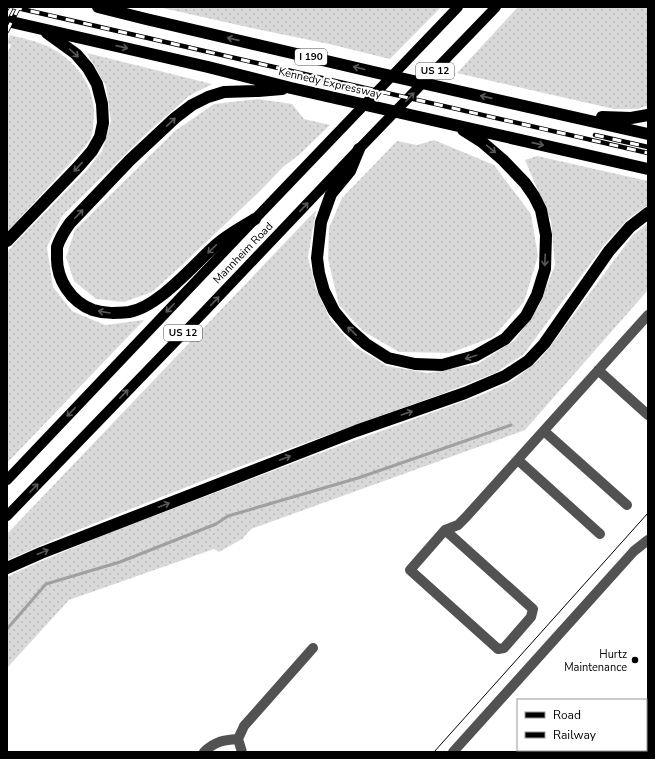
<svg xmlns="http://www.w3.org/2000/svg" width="655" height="759" font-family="'Nunito Sans',sans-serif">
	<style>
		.grass { fill: url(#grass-dots) }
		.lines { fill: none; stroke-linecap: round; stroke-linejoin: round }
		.stream { stroke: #a0a0a0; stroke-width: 3 }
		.minor { stroke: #525252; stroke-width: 10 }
		.major { stroke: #000; stroke-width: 10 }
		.highway { stroke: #000; stroke-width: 12 }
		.tram { stroke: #000; stroke-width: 1 }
		.rail-casing { stroke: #000; stroke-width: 4.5 }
		.rail { stroke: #fff; stroke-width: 3; stroke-dasharray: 9; stroke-linecap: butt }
		.oneway { stroke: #595959 }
		.poi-dot { fill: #000; stroke: #fff; stroke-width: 1.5 }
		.labels { text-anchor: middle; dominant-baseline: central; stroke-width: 4; stroke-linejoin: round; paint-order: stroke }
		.shield { fill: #fff; stroke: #4c4c4c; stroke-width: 1 }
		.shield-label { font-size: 10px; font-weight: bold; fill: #000 }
		.street-label { font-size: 11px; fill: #000; stroke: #fff }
		.poi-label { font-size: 11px; fill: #000; stroke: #fff; text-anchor: end }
	</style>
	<defs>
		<pattern id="grass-dots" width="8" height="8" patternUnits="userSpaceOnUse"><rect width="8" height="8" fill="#d9d9d9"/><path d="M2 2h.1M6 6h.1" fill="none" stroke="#b8b8b8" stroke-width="1.8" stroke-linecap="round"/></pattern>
	</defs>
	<rect width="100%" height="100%" fill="#fff"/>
	<path class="grass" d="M158,7H441L390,59L329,44L261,30Z
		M518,7H648V105L638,109H614L457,73Z
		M10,35C21,38 32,40 42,44C71,55 95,83 94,114C93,122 94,134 89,141C87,144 84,147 82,150L7,232V54L11,45L7,43Z
		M87,53L212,84L189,96L149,131L62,216L47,247L53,287L72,311L105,325L144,320L7,463V253L14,244L86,171L102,151L111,121L106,86Z
		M258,99L292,104L304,119L330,125L300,154L283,167L260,191L181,266L152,292L124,302L96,299L74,281L66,257L75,230L175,131L214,104Z
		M434,140L494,165L531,214L538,256L524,302L493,337L450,353L399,352L363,331L339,305L328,259L329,228L342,198L397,141L417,145Z
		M537,156L648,181V205L628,219L604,245L524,354L495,373L444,393L230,470L70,533L7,560V534L316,210L308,257L316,289L331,321L354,346L387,366L428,373L478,364L515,340L539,306L555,265L551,221L525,160Z
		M648,223V290L525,430L251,529L242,539L219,552L214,549L69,600L7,668V577L30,566L104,535L320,453L481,395L512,381L540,359L552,344L633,235Z"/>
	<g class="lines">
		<path class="stream" d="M7,629L46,584L120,562L216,524L228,516L358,478L511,425"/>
		<path class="minor" d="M598,370L648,415
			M544,431L627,505
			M518,460L600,534
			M445,530L533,609L531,617L504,648L498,649L410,570L445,530L458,525L466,517L648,315
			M204,752C215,741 224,740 238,739
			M242,752L238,739L244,726L313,648
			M453,752L634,551L648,540"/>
		<path class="major" d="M7,480L255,219L458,7
			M7,516L205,311L359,149L496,7"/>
		<path class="highway" d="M98,7L146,19L378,73L648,134
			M7,21L208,67L291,88L648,169
			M602,117L631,118L648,115
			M359,149L350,171L331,194L321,222L317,258L319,273L324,291L334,311L348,328L366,344L388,358L415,364L442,365L475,356L505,339L526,316L537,295L545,269L546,235L541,210L534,196L525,183L503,160L482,142L463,130
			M255,219C243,226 227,235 217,244C194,264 159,307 129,312C117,313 105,314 93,310C71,302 56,279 57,256C57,253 57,249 57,247C60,238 65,230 70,223L130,160L175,118L192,105L208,97L224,92L258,91L282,89
			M7,241L79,166L92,151L100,137L103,123L102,104L97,84L88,68L76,54L47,33
			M7,568L41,553L356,431L465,393L505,376L528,361L544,344L609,251L630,227L648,213"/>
		<path class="tram" d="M434,752L648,513"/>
		<defs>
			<path id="rail" d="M13,7L648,153
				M7,16L12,7
				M7,31L19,7
				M595,135L648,147"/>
		</defs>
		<use href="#rail" class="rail-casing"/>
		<use href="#rail" class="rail"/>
	</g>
	<defs><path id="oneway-shaft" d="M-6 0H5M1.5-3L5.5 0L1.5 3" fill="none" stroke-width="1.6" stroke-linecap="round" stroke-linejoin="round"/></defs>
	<g class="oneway">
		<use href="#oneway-shaft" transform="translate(233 39) rotate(-167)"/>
		<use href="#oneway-shaft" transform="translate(122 47) rotate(13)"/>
		<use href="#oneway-shaft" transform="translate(74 53) rotate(42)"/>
		<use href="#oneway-shaft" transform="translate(359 68) rotate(-166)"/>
		<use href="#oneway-shaft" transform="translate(410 97) rotate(-46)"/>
		<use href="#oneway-shaft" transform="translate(486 97) rotate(-167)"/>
		<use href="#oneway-shaft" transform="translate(171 122) rotate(-43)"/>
		<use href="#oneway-shaft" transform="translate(538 144) rotate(13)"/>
		<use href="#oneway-shaft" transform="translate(491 149) rotate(40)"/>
		<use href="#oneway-shaft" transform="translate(78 167) rotate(133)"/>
		<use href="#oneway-shaft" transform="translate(304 207) rotate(-46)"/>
		<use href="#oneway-shaft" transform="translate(79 214) rotate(-46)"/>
		<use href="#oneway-shaft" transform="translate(212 249) rotate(136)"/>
		<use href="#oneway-shaft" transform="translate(545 260) rotate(92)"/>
		<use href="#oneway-shaft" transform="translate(215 301) rotate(-46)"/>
		<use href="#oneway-shaft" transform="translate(170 308) rotate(134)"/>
		<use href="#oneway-shaft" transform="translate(104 312) rotate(-170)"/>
		<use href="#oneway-shaft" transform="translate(352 331) rotate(-136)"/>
		<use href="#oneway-shaft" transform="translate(471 357) rotate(162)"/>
		<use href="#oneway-shaft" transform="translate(124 394) rotate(-46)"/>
		<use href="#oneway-shaft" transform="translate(71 412) rotate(134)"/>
		<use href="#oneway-shaft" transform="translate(407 413) rotate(-19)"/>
		<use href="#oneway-shaft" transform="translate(285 458) rotate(-21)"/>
		<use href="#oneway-shaft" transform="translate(34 488) rotate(-46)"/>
		<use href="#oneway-shaft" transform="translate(164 505) rotate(-21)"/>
		<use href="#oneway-shaft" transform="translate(43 552) rotate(-22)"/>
	</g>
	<circle class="poi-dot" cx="635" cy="660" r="4"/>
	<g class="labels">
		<g class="shield">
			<rect x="295" y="49" width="32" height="16" rx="3"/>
			<rect x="416" y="63" width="38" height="16" rx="3"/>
			<rect x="164" y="325" width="38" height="16" rx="3"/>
		</g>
		<g class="shield-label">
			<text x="311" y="57">I 190</text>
			<text x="435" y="71">US 12</text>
			<text x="183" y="333">US 12</text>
		</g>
		<g class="street-label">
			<text transform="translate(330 83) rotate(13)">Kennedy Expressway</text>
			<text transform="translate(243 253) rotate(-46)">Mannheim Road</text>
		</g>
		<g class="poi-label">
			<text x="627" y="654">Hurtz<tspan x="627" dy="13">Maintenance</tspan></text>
		</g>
	</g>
	<rect width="655" height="759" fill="none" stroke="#000000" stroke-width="16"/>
	<rect x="517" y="699" width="130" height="52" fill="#ffffff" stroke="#999999"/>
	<rect x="525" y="712" width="20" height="6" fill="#000000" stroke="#999999"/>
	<text x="553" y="719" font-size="12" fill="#000000">Road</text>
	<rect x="525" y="732" width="20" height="6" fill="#000000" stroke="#999999"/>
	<text x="553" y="739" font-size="12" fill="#000000">Railway</text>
</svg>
